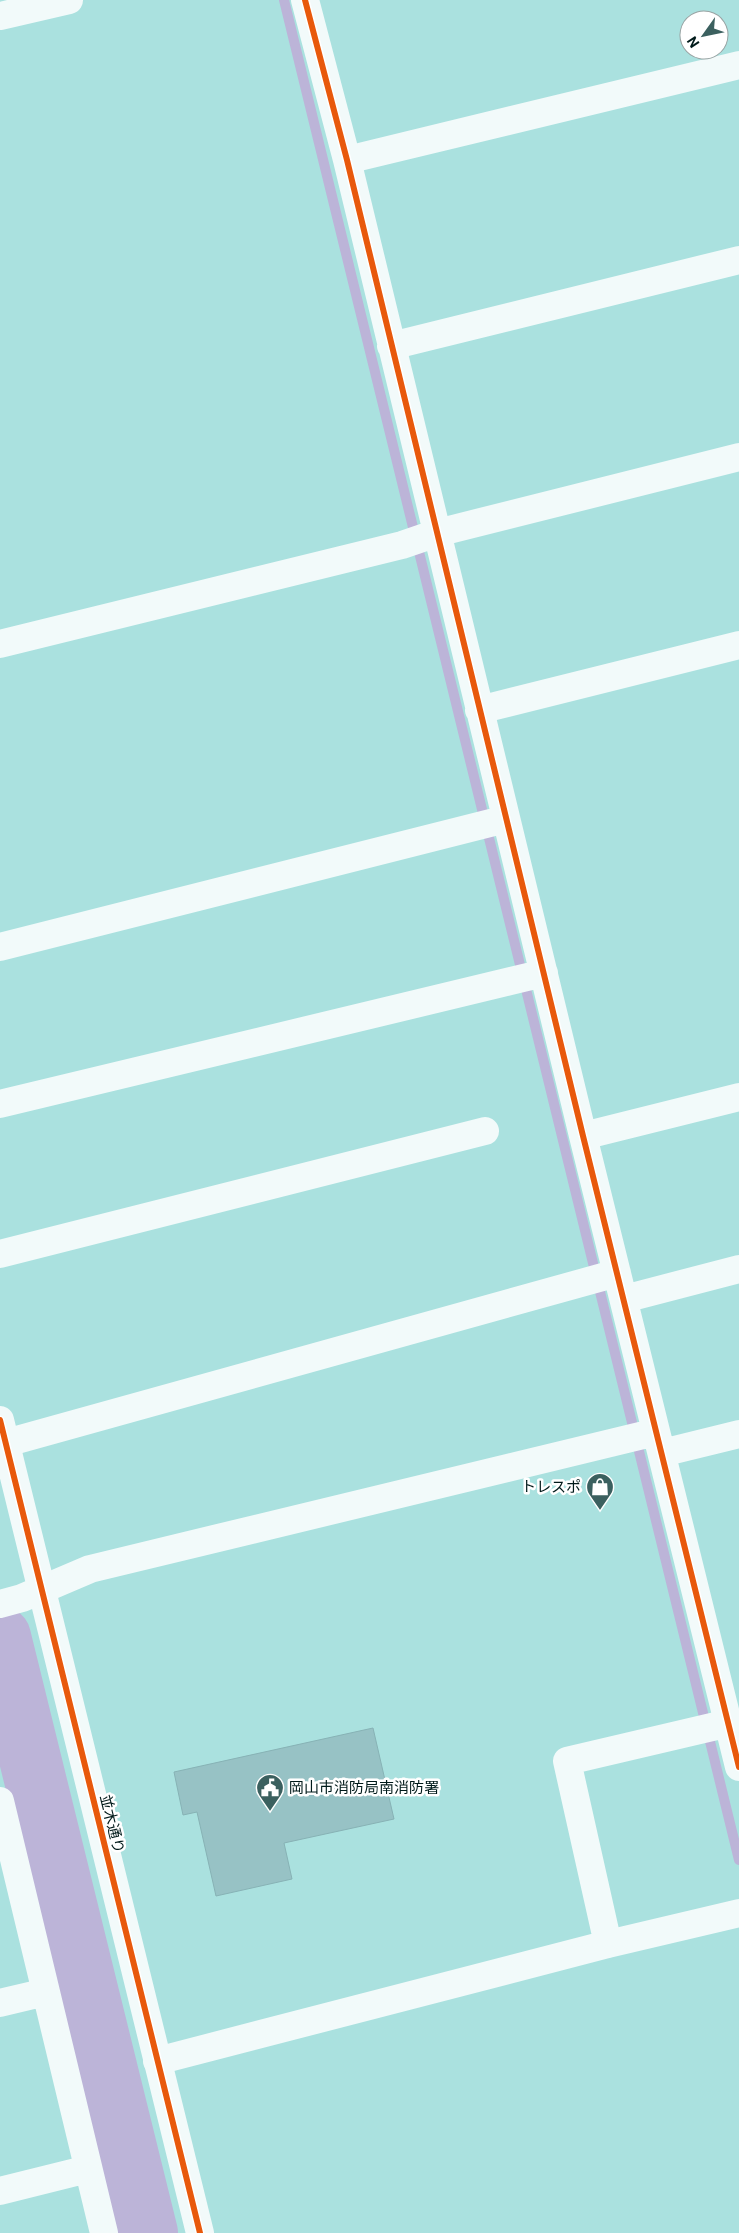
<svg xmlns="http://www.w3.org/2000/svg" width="739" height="2233" font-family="Roboto,'Noto Sans JP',sans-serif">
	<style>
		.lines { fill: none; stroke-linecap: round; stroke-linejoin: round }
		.stream { stroke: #bcb4d8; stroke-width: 10 }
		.river { stroke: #bcb4d8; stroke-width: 62 }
		.building { fill: #97c2c5; stroke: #87b2b5 }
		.minor { stroke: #f2fafa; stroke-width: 28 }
		.tertiary { stroke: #f2fafa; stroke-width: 28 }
		.cycleway-casing { stroke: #fff; stroke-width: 9 }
		.cycleway { stroke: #e8590c; stroke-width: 6 }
		.labels { text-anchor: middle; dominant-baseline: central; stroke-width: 5; stroke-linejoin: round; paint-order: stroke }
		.poi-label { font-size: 15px; fill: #001a1a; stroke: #fff; text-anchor: end }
		.street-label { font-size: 15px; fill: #001a1a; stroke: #fff }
	</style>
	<rect width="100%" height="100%" fill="#aae1df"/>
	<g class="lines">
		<path class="stream" d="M284,0L739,1860"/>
		<path class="river" d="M0,1637L147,2233"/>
	</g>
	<path class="building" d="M373,1728L394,1819L284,1843L292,1879L216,1896L197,1812L183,1815L174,1772Z"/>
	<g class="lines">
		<path class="minor" d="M305,0L347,160L583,1136L739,1767
			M347,160L739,65
			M391,346L739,260
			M0,644L402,545L437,533L739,457
			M479,710L739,645
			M0,947L506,819
			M0,1104L544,973
			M583,1136L739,1097
			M0,1254L485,1131
			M624,1299L739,1269
			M6,1443L617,1273
			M662,1453L739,1434
			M0,1604L22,1598L90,1569L656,1432
			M0,1801L104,2233
			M608,1944L567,1761L729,1723
			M0,2003L46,1992
			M157,2061L608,1944L739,1913
			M0,2191L88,2169"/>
		<path class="tertiary" d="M0,16L69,0
			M0,1420L200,2233"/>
		<defs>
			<path id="cycleway" d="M305,0L347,160L583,1136L739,1767
				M0,1420L200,2233"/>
		</defs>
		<use href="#cycleway" class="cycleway-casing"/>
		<use href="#cycleway" class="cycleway"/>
	</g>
	<defs>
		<symbol id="shop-pin" viewBox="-11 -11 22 30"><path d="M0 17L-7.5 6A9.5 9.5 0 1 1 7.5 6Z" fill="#3b605f" stroke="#fff"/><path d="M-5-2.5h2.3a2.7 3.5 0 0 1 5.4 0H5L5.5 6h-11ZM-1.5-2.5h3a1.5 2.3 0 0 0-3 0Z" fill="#fff"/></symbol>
		<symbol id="civic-pin" viewBox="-11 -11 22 30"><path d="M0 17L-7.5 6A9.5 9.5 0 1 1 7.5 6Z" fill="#3b605f" stroke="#fff"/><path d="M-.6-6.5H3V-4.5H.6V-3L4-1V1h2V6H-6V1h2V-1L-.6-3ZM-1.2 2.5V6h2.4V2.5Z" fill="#fff"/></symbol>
	</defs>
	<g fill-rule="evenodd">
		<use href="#shop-pin" x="584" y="1471" width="32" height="43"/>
		<use href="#civic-pin" x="254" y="1772" width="32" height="43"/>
	</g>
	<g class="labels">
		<g class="poi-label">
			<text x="581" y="1487">トレスポ</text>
			<text x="289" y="1788" text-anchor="start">岡山市消防局南消防署</text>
		</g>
		<g class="street-label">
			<text transform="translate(112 1824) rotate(76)">並木通り</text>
		</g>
	</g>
	<g transform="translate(704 35) rotate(237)"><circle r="24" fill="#ffffff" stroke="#99a3a3"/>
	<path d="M0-4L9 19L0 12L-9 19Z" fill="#3b605f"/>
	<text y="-8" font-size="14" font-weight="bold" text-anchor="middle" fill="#001a1a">N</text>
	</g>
</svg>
